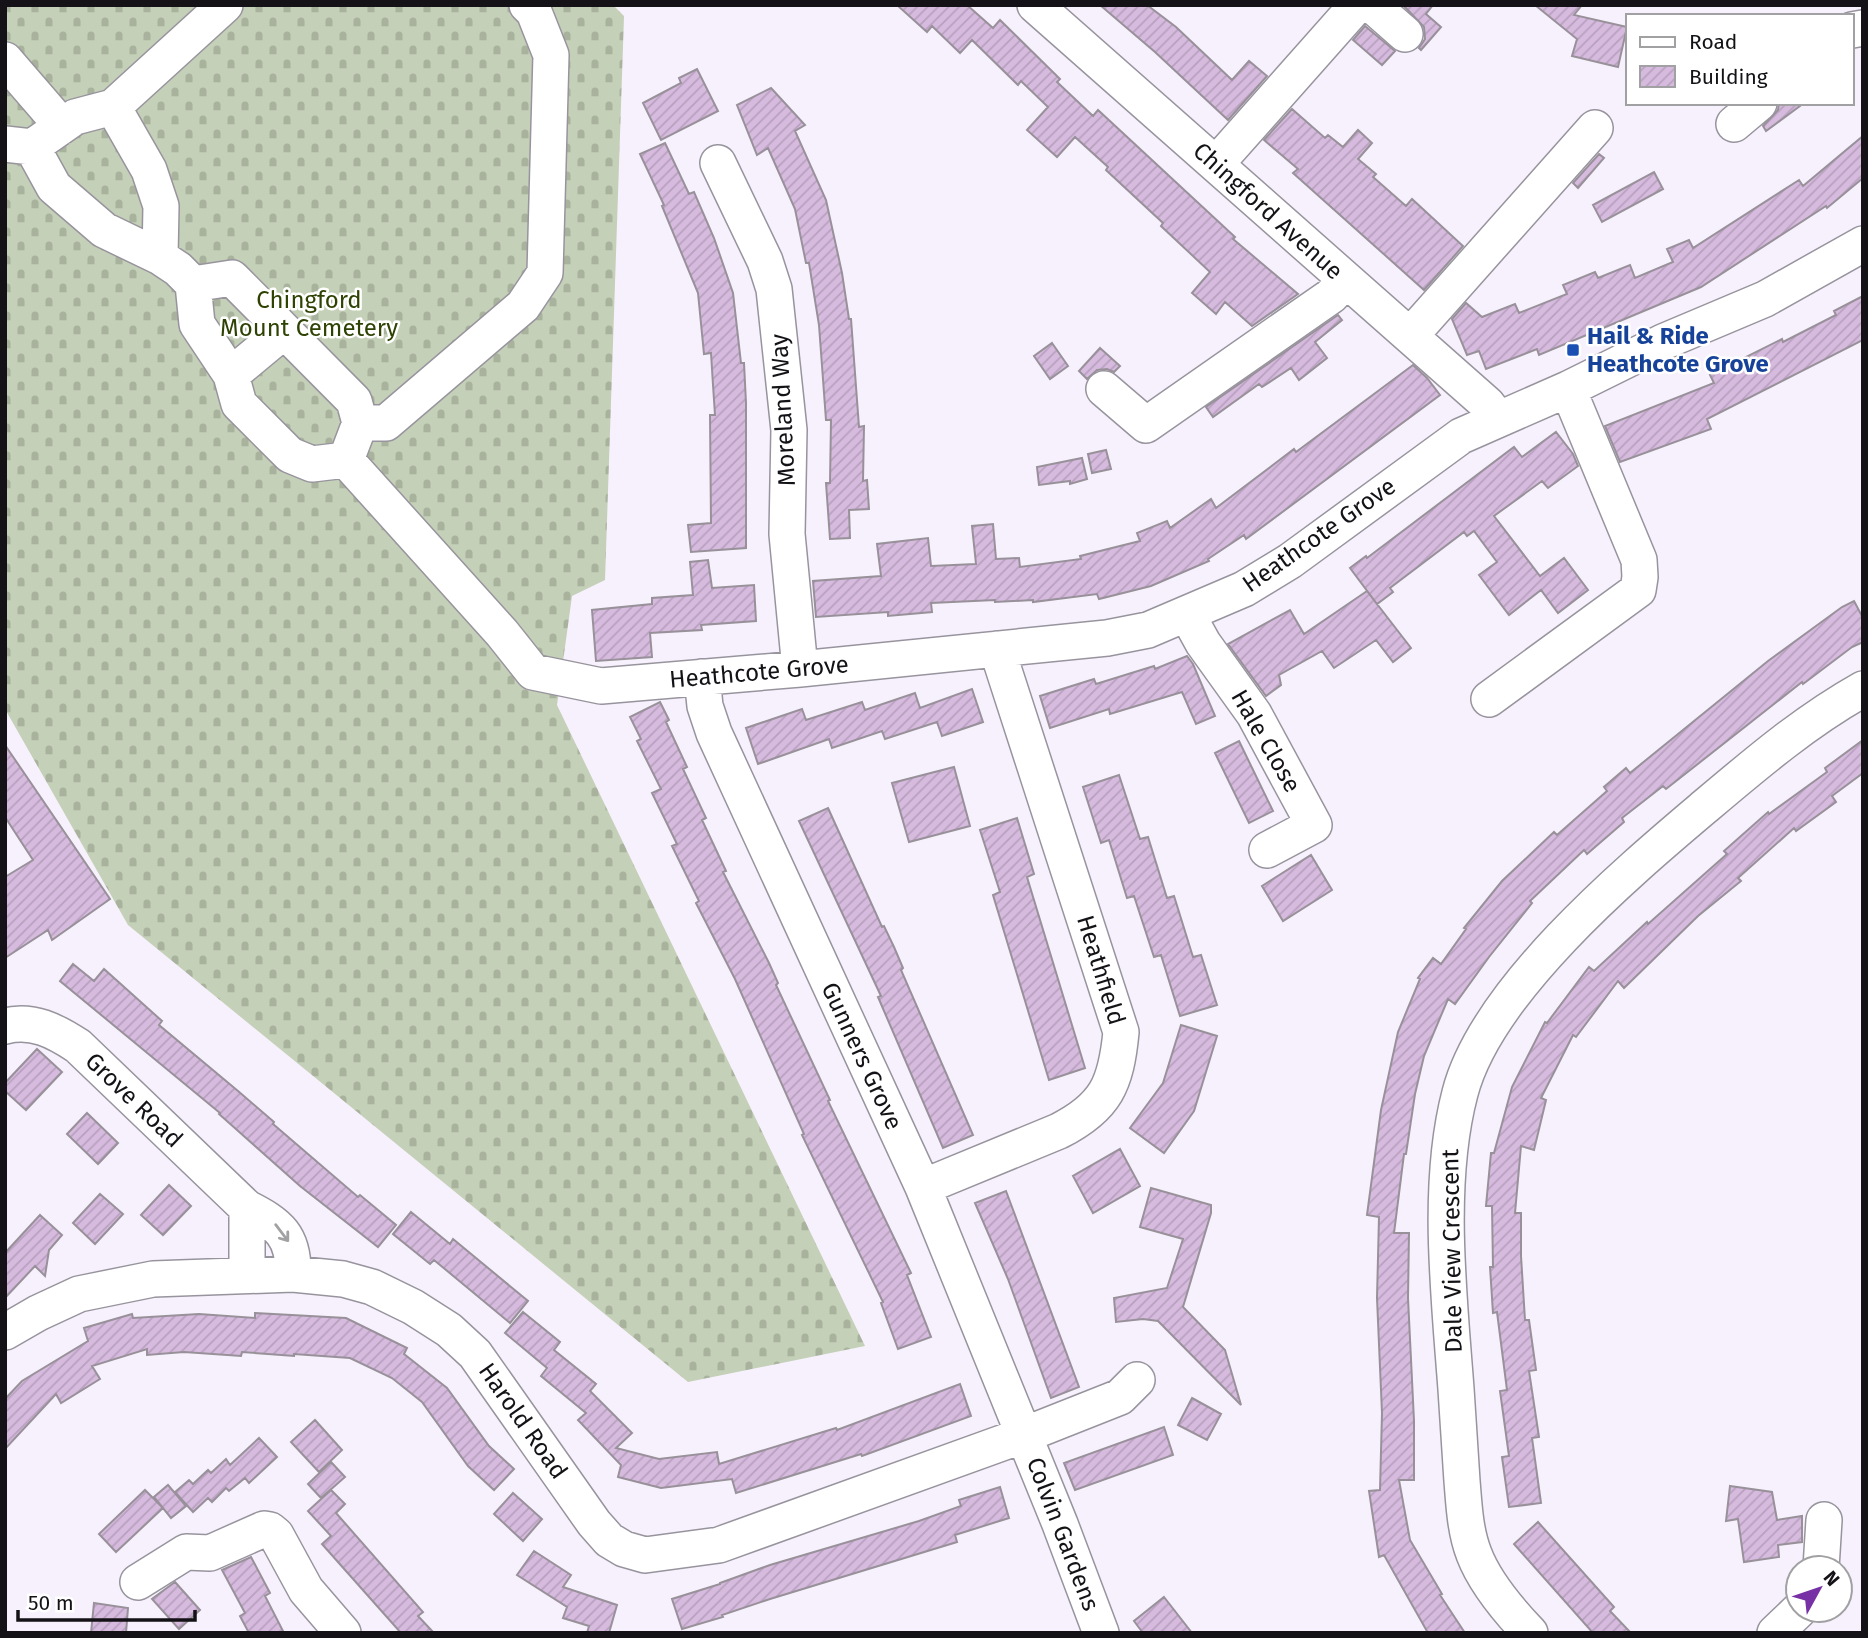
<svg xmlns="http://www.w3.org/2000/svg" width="1868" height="1638" font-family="'Fira Sans',sans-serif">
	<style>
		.cemetery { fill: url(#cemetery-stones) }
		.building { fill: url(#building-hatch); stroke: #98919a; stroke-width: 2 }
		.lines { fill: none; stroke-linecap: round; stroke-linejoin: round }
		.minor-casing { stroke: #98949e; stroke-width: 38 }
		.minor { stroke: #fff; stroke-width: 35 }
		.oneway { stroke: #a1a0a2 }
		.transit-dot { fill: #1a4fb4; stroke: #fff; stroke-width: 2.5 }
		.labels { text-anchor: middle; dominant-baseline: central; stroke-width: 5; stroke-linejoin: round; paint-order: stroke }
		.street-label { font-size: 24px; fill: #141216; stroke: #fff }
		.park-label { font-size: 24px; fill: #2e4203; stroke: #fff }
		.transit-label { font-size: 24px; font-weight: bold; fill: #164399; stroke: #fff; text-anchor: start }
	</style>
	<defs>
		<pattern id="cemetery-stones" width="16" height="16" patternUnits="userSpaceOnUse" patternTransform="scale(1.75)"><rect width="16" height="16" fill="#c4d0b7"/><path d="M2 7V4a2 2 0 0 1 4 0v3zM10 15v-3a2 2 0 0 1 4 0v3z" fill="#a8b29d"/></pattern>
		<pattern id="building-hatch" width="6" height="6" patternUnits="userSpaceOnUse" patternTransform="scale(1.75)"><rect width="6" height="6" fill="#d7bbdf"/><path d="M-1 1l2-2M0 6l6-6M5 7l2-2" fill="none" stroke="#b8a0bf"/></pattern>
	</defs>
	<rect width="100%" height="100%" fill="#f6f1fc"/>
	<path class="cemetery" d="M5,5H613L624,16L605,580L572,596L557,705L865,1346L688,1382L128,925L5,709Z"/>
	<path class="building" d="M897,5H967L993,28L1000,20L1060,79L1057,82L1093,116L1098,110L1235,237L1233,239L1298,294L1252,326L1225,302L1216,314L1192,293L1210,272L1161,226L1163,223L1106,170L1108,167L1075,137L1057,157L1027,130L1048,107L1021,81L1018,85L972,40L960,53L932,26L927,32Z
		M1100,5H1147L1176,27L1232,80L1249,61L1267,76L1228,120L1155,52Z
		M1403,5H1433L1426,14L1441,27L1421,50L1419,48L1425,39L1424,27Z
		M1535,5H1582L1574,15L1627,27L1618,67L1572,56L1577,39Z
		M1365,26L1395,51L1382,65L1353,40Z
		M697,69L718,111L661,140L643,103L681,83L679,78Z
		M771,88L805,125L795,131L826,200L842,273L849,319H851L859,427L864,426L863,481L867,480L869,509L849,510L850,538L830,539L826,483H830L831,420H826L819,325L809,263H806L795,209L768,148L757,155L737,105Z
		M1779,103H1804L1766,131L1763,126L1778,110Z
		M1292,109L1325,138L1328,135L1343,147L1358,130L1372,143L1358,159L1376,174L1373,177L1406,206L1412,199L1463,246L1424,290L1293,173L1298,169L1264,140Z
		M1863,136V178L1827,208L1826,206L1701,287L1539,355L1537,349L1486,369L1479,351L1467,355L1452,319L1466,303L1482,317L1515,304L1519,313L1567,294L1563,285L1595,272L1598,278L1630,265L1635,278L1673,262L1667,249L1689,240L1693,248L1799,180L1803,186Z
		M665,143L689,194L694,192L714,238L733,293L741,363H744L746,403V548L691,552L688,525L711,523L710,415H715L713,385L711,353L704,354L698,293L662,206L664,205L640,154Z
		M1599,154L1604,158L1578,188L1573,183Z
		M1654,172L1663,189L1602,222L1593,205Z
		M1863,296V340L1707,419L1711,429L1620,462L1605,426L1714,383L1710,375L1782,339L1783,342L1836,315L1834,311Z
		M1338,315L1342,320L1315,342L1327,358L1299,380L1291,368L1262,387L1259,384L1213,417L1206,407Z
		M1052,343L1068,366L1050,379L1034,356Z
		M1100,348L1120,366L1114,372L1107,369L1097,370L1087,379L1079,371Z
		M1413,365L1427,378L1440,395L1246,539L1244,535L1208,559L1209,561L1151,586L1099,599L1097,594L1033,602V600L995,602V600L931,603L932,612L888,616V612L816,617L813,581L881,576L877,544L928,538L931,566L976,564L972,526L993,524L996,559L1019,558L1020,567L1081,559L1080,556L1140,541L1137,533L1167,521L1170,528L1211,499L1216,508L1294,449L1296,452Z
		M1556,432L1573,454L1578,466L1548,488L1542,481L1494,516L1540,576L1564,558L1588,590L1558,613L1541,590L1509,615L1479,575L1497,562L1474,531L1467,536L1464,532L1390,588L1393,592L1377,604L1350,568L1366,556L1367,558L1514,447L1522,457Z
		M1106,450L1111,469L1092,473L1088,454Z
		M1082,458L1087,479L1070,484V481L1039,485L1037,467Z
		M708,560L712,588L754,585L756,621L701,625L702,630L650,633L652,657L596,661L592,610L652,604V598L693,595L690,562Z
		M1367,591L1411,648L1393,662L1376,640L1334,668L1322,651L1279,675L1281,685L1266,696L1228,644L1290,610L1304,634Z
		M1854,601L1863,618V642L1852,647L1803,684L1802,682L1666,789L1663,786L1622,818L1624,822L1587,854L1584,850L1530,901L1532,903L1489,957L1455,1004L1448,999L1424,1056L1415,1094L1406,1154H1404L1394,1233H1409L1408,1298L1414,1421V1480H1399L1410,1540L1442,1594L1440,1595L1465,1633H1428L1384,1555L1379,1557L1369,1491L1380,1490L1382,1413L1377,1298L1379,1217L1367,1215L1381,1110L1398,1032L1420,979L1418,978L1433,958L1441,964L1466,929L1464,928L1502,881L1554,832L1557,835L1607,791L1604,787L1626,768L1630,773L1768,661L1842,607Z
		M1187,656L1193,664L1215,716L1196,724L1182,692L1110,714L1109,709L1050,728L1040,696L1094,679L1096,684L1154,666L1155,669Z
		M972,689L983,722L942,736L937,722L885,739L882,731L832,748L829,739L758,764L746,728L802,709L806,720L862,702L865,710L915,693L920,708Z
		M660,702L669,720L666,722L687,767L683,769L706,818L702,820L726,871L723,872L769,963L778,983L776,985L830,1100L828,1101L911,1273L907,1275L931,1337L898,1349L881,1303L883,1302L802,1135L804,1134L735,979L696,903L699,901L672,846L677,844L652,793L661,789L637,741L641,739L630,717Z
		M1863,740V773L1832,796L1836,802L1796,831L1794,828L1738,878L1741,881L1698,916L1624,988L1618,981L1576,1037L1573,1035L1541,1098L1546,1100L1534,1150L1521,1146L1515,1213H1521V1256L1525,1320H1529L1536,1370L1529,1371L1539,1437L1532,1438L1541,1503L1509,1507L1502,1457L1509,1456L1500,1391L1507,1390L1497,1312L1493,1313L1490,1267H1493L1492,1206H1486L1491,1153H1494L1512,1087L1545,1022L1547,1023L1589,967L1594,971L1647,922L1648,924L1727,854L1724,851L1768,812L1769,814L1827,772L1825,768Z
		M1239,741L1273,811L1249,823L1215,753Z
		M5,745L110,899L52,940L48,930L5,958V877L33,860L5,817Z
		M954,767L970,826L909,842L892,783Z
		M1119,775L1140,839L1148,837L1167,898L1174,896L1193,957L1201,955L1217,1005L1180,1016L1161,955L1154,957L1134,896L1127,898L1109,840L1101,843L1083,787Z
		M828,808L882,927L884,926L894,947L903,968L901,970L973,1135L943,1148L878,997L881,996L799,821Z
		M1017,818L1034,874L1027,877L1085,1068L1049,1080L993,895L1000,892L980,830Z
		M1311,855L1332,890L1283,921L1262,886Z
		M73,964L94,981L104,969L162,1021L159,1025L238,1091L274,1122L273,1124L358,1197L360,1195L396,1225L378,1247L300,1186L219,1114L220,1113L60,981Z
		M1181,1025L1217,1036L1194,1111L1164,1153L1130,1128L1163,1083Z
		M37,1049L62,1072L26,1110L5,1091V1083Z
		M87,1113L118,1143L98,1164L67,1134Z
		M1120,1149L1140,1186L1093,1213L1073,1176Z
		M169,1185L191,1206L163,1235L141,1215Z
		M1151,1188L1211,1205V1213L1183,1307L1225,1350L1241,1405L1158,1321L1143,1319L1116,1322L1114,1298L1167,1288L1183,1239L1140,1227Z
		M1006,1191L1079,1387L1051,1398L1008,1279L975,1203Z
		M100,1194L123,1214L95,1244L73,1223Z
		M411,1212L450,1244L453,1239L528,1301L510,1323L434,1260L430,1264L393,1234Z
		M40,1215L62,1235L49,1250L45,1276L35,1266L5,1298V1253Z
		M523,1312L560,1342L554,1350L596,1384L590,1391L632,1433L616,1448L659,1459L717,1452L719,1464L836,1428L837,1430L960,1384L971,1416L862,1456L861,1454L736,1493L732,1479L661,1488L618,1477L621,1465L578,1420L586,1413L541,1376L547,1368L505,1333Z
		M255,1313L346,1318L407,1348L404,1354L447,1388L489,1446L514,1469L494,1490L468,1466L422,1402L392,1378L350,1358L294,1354V1356L242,1352L241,1356L184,1352L147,1355V1349L92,1366L100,1379L61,1403L56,1394L5,1449V1399L22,1381L88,1341L84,1328L132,1314L133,1318L199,1314L255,1318Z
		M1192,1398L1221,1414L1207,1440L1178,1425Z
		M315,1420L342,1450L319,1472L291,1442Z
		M1164,1427L1173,1455L1075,1490L1064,1463Z
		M259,1438L277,1457L249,1483L245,1478L229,1491L226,1488L212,1502L208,1498L193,1512L175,1492L189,1480L193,1484L208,1470L211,1473L226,1459L230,1465Z
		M331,1462L345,1477L321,1498L308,1484Z
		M168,1485L186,1506L171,1518L154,1497Z
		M1730,1486L1772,1492L1777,1520L1802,1516V1542L1778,1545L1779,1557L1744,1562L1738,1519L1726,1521Z
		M1000,1487L1009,1518L955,1535L957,1542L770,1599L722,1615L723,1617L682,1629L672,1599L720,1584V1583L770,1565L919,1521L961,1506L959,1500Z
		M145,1490L163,1508L116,1552L99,1534Z
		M331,1490L345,1504L336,1513L423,1612L418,1616L434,1633H401L322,1544L331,1536L308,1511Z
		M513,1493L542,1519L523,1541L494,1514Z
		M1538,1522L1614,1607L1610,1611L1631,1633H1593L1514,1544Z
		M534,1551L571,1575L563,1587L617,1605L609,1633H587L589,1626L563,1618L567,1607L517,1575Z
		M251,1557L270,1593L265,1596L284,1633H249L240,1616L245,1613L222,1570Z
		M175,1582L200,1610L179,1629L152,1599Z
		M1164,1597L1192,1633H1143L1134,1621Z
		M94,1603L128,1608L126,1633H91Z"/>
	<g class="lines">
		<defs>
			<path id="minor" d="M1035,5L1487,404L1498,418
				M1372,5L1405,34
				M1852,30L1863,28
				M5,60L62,126
				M113,107L149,170L161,206L160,257
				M1734,124L1759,103
				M5,144L32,147L75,117L113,107L225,5
				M32,147L54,187L104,230L160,257L178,269L193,284L232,278L354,401L360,423L346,460L502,633L533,672L601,686L800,669L1107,638L1148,630L1244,589L1290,561L1461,436L1568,389L1663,342L1765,299L1863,244
				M718,163L765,261L774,289L789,430L787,534L800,669
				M1216,164L1357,5
				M193,284L197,324L231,375L239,404L290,455L312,464L346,460
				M1410,336L1595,128
				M231,375L284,331
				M1104,389L1146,425L1331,296L1346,280
				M360,423H386L523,306L545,273L551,55L534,12L527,5
				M1187,614L1203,643L1254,714L1314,825L1267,850
				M702,677L705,706L714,733L923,1187L1060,1524L1101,1633
				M1489,699L1638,590L1640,577L1639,560L1568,389
				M5,1026C33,1019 55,1031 78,1046L247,1208C279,1224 294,1236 293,1274
				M923,1187L1059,1131C1106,1107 1116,1084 1121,1032L997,649
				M247,1274V1208
				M5,1332L38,1313L79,1294L153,1279L293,1274L343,1279L372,1287L413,1307L449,1330L475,1354L594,1523L609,1540L624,1549L645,1555L719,1545L1024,1435L1120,1397L1137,1380
				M1821,1568L1824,1520
				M138,1582L186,1552L210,1553L264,1529L270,1530L276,1535L306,1590L343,1633
				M1530,1633C1508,1610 1485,1583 1474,1554C1465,1531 1464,1505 1462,1481C1460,1450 1458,1420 1456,1389C1449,1295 1436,1184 1460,1093C1486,992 1624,875 1702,809C1753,766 1804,722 1863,689
				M1775,1633L1799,1610"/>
		</defs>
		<use href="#minor" class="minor-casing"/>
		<use href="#minor" class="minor"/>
	</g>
	<defs><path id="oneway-shaft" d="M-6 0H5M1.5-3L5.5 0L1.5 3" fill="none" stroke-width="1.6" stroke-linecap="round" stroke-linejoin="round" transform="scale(1.75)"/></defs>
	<use class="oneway" href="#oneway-shaft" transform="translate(282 1233) rotate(53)"/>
	<rect class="transit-dot" x="1566" y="343" width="14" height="14" rx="3.5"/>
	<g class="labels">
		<g class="street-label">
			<text transform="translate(1268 211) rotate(42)">Chingford Avenue</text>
			<text transform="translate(783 410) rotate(-93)">Moreland Way</text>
			<text transform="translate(1319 535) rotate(-35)">Heathcote Grove</text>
			<text transform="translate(759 672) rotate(-5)">Heathcote Grove</text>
			<text transform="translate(1266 741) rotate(60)">Hale Close</text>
			<text transform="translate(1101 970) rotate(73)">Heathfield</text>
			<text transform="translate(862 1056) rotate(65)">Gunners Grove</text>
			<text transform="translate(134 1100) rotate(44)">Grove Road</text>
			<text transform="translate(1452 1251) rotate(-91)">Dale View Crescent</text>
			<text transform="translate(523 1421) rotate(55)">Harold Road</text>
			<text transform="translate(1063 1534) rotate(69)">Colvin Gardens</text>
		</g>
		<g class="park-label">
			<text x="309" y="300">Chingford<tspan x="309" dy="28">Mount Cemetery</tspan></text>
		</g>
		<g class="transit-label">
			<text x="1587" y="336">Hail &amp; Ride<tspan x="1587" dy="28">Heathcote Grove</tspan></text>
		</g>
	</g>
	<rect width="1868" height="1638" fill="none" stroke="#141216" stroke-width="14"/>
	<rect x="1626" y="14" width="228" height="91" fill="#ffffff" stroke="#a1a0a2" stroke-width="2"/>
	<rect x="1640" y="37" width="35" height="10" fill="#ffffff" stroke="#a1a0a2" stroke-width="2"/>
	<text x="1689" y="49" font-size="21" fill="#141216">Road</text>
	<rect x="1640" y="66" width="35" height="21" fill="url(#building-hatch)" stroke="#a1a0a2" stroke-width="2"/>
	<text x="1689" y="84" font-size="21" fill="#141216">Building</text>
	<g transform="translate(1819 1589) rotate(50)"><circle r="33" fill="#ffffff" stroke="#a1a0a2" stroke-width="2"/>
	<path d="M0-5L12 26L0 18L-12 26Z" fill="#7731a5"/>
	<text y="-10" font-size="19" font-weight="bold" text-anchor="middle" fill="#141216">N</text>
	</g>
	<path d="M18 1610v10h177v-10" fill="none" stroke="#141216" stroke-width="3.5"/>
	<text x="28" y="1610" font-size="21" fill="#141216" stroke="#ffffff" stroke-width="5" paint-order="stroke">50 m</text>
</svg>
